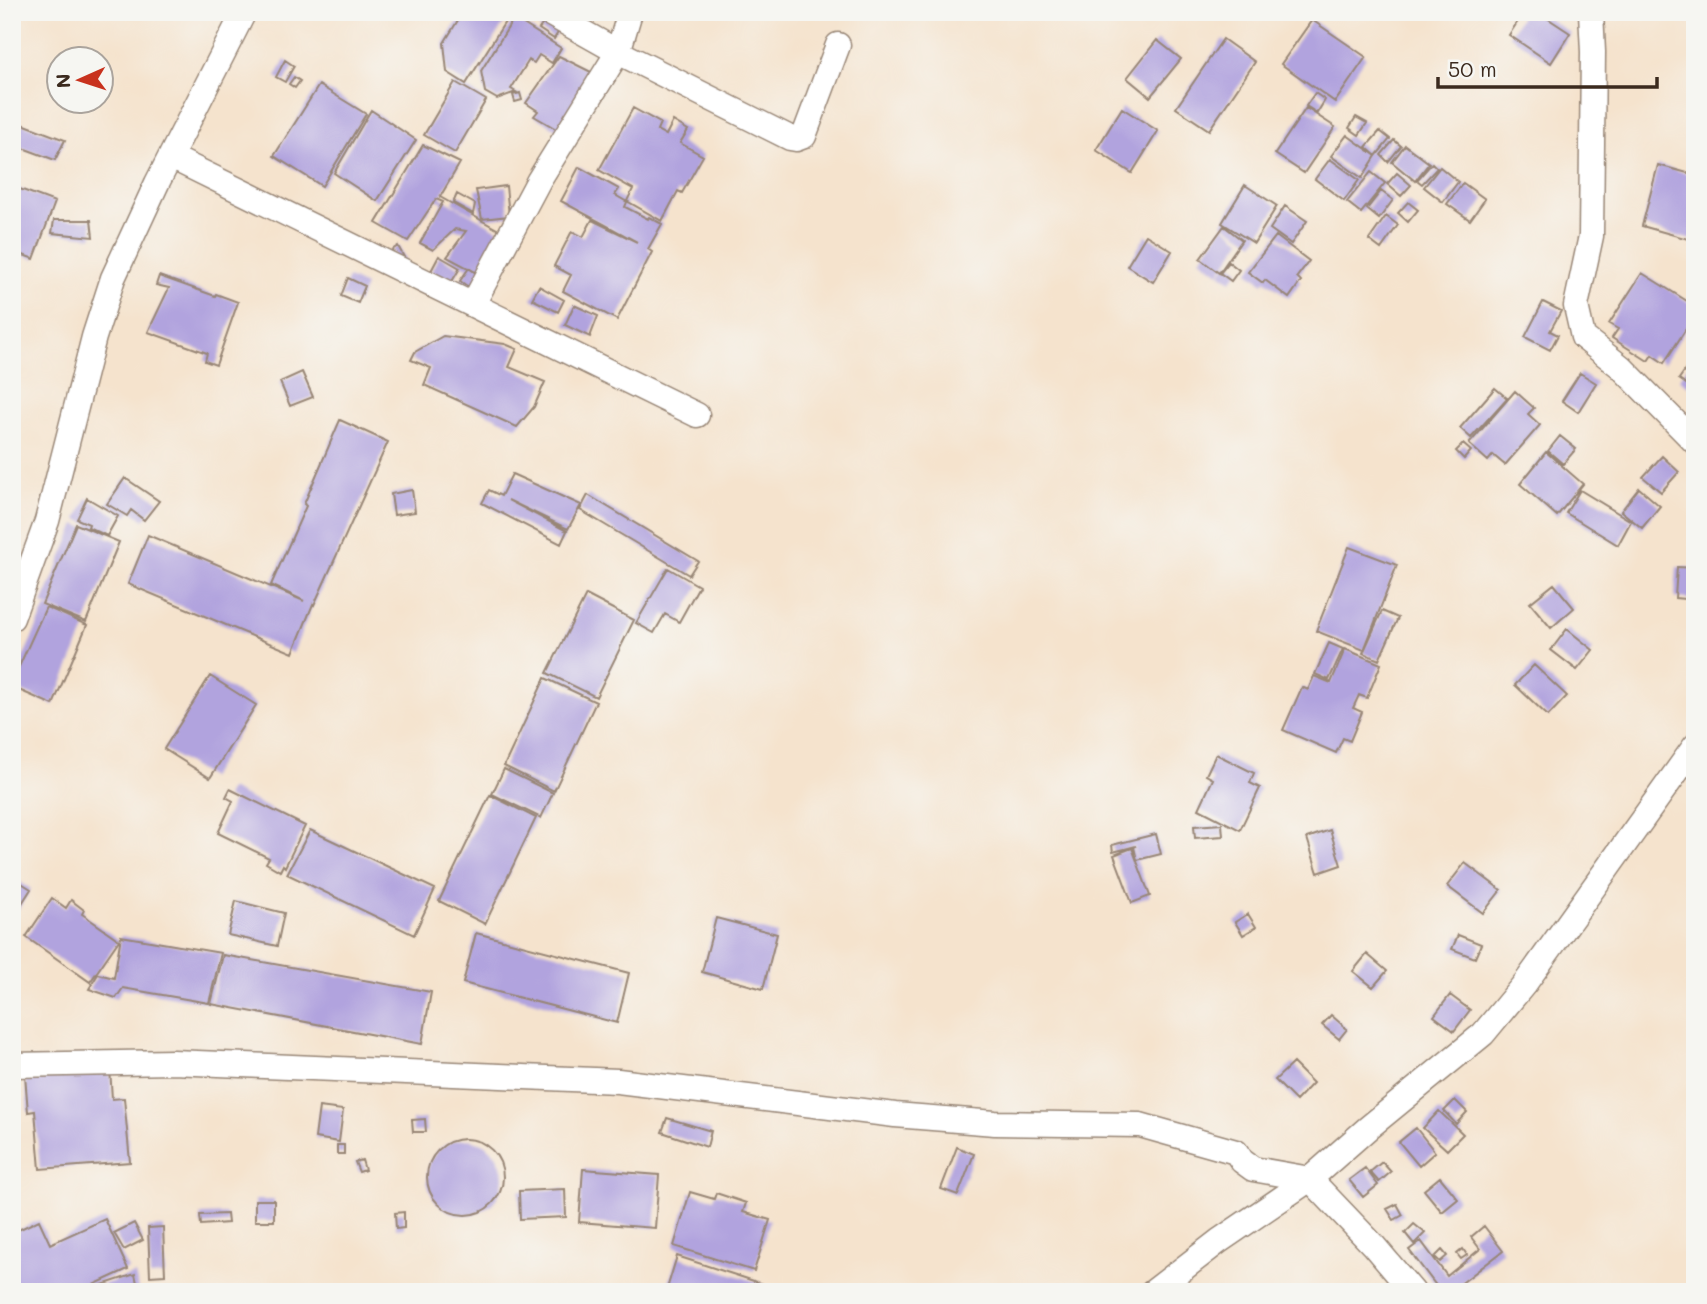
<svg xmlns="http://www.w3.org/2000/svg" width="1707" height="1304" font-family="Mali,sans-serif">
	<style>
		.building { fill: #b1a3de }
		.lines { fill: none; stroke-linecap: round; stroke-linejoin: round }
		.street-casing { stroke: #988676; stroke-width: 27 }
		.street { stroke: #fff; stroke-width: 24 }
	</style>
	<rect width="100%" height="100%" fill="#f6f6f2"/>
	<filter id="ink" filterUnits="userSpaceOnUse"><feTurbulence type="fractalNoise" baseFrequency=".0143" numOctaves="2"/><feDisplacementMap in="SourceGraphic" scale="14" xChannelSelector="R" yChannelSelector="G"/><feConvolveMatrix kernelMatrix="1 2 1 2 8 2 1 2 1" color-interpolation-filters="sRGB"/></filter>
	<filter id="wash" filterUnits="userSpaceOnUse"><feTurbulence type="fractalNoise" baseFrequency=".00686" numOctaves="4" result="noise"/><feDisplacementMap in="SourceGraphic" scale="28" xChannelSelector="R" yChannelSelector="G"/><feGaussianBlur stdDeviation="1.57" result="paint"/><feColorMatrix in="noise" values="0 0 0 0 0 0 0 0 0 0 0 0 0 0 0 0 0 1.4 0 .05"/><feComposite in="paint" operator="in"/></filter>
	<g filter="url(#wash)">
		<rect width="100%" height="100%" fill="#f5e3cd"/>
		<g id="blocks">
			<path class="building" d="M463,12H499L508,17L466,84L447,72L444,43Z
				M1524,12H1538L1570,33L1551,63L1509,35Z
				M514,18L561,48L552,63L539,55L534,63L529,60L511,89L516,92L497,99L485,92L481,71Z
				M1312,20L1366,57L1335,102L1281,64Z
				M545,21L559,31L554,39L539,29Z
				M1223,39L1255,62L1209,130L1176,108Z
				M1157,40L1181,59L1150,97L1127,78Z
				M559,56L599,76L565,134L534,116L538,111L526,103Z
				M285,60L294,66L285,82L276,77Z
				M294,77L300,81L295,88L289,84Z
				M455,82L486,100L455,153L424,135Z
				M319,85L366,114L322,186L274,156Z
				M520,93L522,100L515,102L513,95Z
				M1315,93L1325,100L1317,113L1306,106Z
				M633,108L660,123L657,130L666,135L673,121L688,130L680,143L703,156L682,193L678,191L662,221L627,201L633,189L599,170Z
				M1122,108L1158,131L1132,173L1096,150Z
				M1306,108L1335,127L1304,173L1275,154Z
				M371,110L416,140L377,201L334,173Z
				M1356,117L1367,123L1359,135L1349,128Z
				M12,120L65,140L55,160L12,144Z
				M1380,131L1390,139L1376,156L1366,147Z
				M1347,135L1376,156L1362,178L1331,156Z
				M1394,140L1401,146L1388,162L1381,155Z
				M423,145L460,163L440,197L502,232L481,275L447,257L466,231L455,229L433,250L420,243L443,202L436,199L408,241L376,223Z
				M1405,145L1429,163L1415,181L1392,162Z
				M1330,159L1359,180L1344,201L1315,179Z
				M1432,163L1437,168L1422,184L1417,180Z
				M1658,165L1695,175V241L1642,226Z
				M579,167L619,189L615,195L627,202L625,207L648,219L649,217L662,224L648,249L652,252L617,320L563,291L571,275L554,266L572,231L583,237L592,220L637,242L561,201Z
				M1440,167L1458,182L1443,202L1424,187Z
				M1371,172L1385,183L1361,213L1347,202Z
				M1397,173L1411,185L1401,196L1387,184Z
				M1463,183L1485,199L1470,220L1447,204Z
				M1245,185L1277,206L1254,243L1222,223Z
				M506,186L509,216L482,219L476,190Z
				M17,188L55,202L34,259L12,251V201Z
				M1381,191L1393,200L1379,219L1367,209Z
				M457,194L475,204L473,214L453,203Z
				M1408,202L1418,210L1408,222L1398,213Z
				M1285,206L1307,221L1291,244L1270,229Z
				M1386,216L1398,225L1381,249L1369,240Z
				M54,220H91L93,237L52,233Z
				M1224,226L1242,240L1219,273L1200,259Z
				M1146,235L1172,251L1153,282L1127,266Z
				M1276,236L1309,261L1297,277L1301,281L1289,298L1265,280L1263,283L1248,272Z
				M398,246L405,259L399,262L392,250Z
				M439,256L460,268L451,283L431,271Z
				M1229,262L1239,270L1231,281L1220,273Z
				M469,268L485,280L476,292L460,281Z
				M1642,273L1695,306V315L1664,363L1652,355L1648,361L1612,338L1618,329L1609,324Z
				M159,276L215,296L216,294L238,302L216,365L205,361L207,353L148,332L169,288L156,285Z
				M348,278L365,286L358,303L341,296Z
				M539,286L564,300L558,312L532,299Z
				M1543,302L1561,311L1550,331L1558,335L1550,350L1525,337Z
				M574,305L598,316L590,337L565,325Z
				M443,336L505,344L517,349L509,367L545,382L534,407L517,427L424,385L431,368L411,360L415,352Z
				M1695,356V390L1679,379Z
				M302,372L313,397L290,406L280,382Z
				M1580,373L1596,383L1578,412L1562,401Z
				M1495,388L1507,398L1471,438L1460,428Z
				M1515,391L1534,408L1528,414L1540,425L1505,465L1493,455L1488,461L1469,444Z
				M340,420L388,442L314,605L313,604L293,653L128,584L148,535L304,601L271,585L306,506L304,504Z
				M1560,436L1576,449L1563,464L1548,451Z
				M1463,444L1471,451L1464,459L1456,451Z
				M1546,452L1583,484L1557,516L1520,484Z
				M1662,456L1679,472L1661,492L1643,477Z
				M512,474L581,505L568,529L508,500L567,531L561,544L482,503L489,490L501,496Z
				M125,478L159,501L144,520L131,510L127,516L107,504Z
				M1639,488L1660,506L1642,528L1621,511Z
				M412,490L415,512L394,515L391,494Z
				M1580,490L1631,521L1618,545L1566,513Z
				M588,495L698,561L689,575L580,510Z
				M87,498L118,516L107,536L88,527L89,524L77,519Z
				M76,524L119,542L86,622L42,604Z
				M1349,547L1397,565L1364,650L1316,631Z
				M1677,567L1695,568V600L1675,598Z
				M668,568L699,586L679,622L665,614L654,633L636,623Z
				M1554,584L1574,608L1551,628L1530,603Z
				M586,595L634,620L596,697L547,673Z
				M46,607L87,625L53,705L12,687V682Z
				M1382,611L1398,618L1379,660L1363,653Z
				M1567,629L1593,650L1577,670L1551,650Z
				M1329,643L1343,649L1329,680L1315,674Z
				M1345,649L1381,664L1367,698L1359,695L1353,708L1362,712L1350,741L1343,738L1336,753L1283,730L1302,687L1308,690L1314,676L1331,683Z
				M1534,665L1567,696L1548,716L1515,685Z
				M210,676L256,705L210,778L164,749Z
				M545,678L596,702L554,791L504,766Z
				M1216,754L1254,773L1250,783L1260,788L1240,830L1199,809L1213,779L1206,775Z
				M504,769L553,793L541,818L492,794Z
				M230,789L305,826L285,867L283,865L280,871L266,863L269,858L218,833L233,801L226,797Z
				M490,795L536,818L485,924L439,901Z
				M1222,824L1223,836L1195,838L1194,826Z
				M310,830L435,889L414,935L287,874Z
				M1330,830L1341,865L1318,873L1307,838Z
				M1156,834L1161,854L1137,860L1134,847L1136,846L1113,852L1112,845Z
				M1132,848L1150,896L1132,903L1114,855Z
				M1465,863L1501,890L1483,913L1447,886Z
				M12,877L31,889L12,919Z
				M52,898L66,908L71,900L84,910L82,914L119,940L90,982L26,937Z
				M236,901L284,913L277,946L228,935Z
				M1248,914L1256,927L1243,935L1235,922Z
				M716,918L777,934L763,989L702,972Z
				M476,933L629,973L617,1023L463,983Z
				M1458,935L1481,944L1475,958L1452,949Z
				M121,936L221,953L209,1003L123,988L116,998L89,989L98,974L114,978Z
				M1367,954L1387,971L1373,987L1353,971Z
				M223,955L431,992L422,1044L211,1004Z
				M1450,995L1470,1010L1454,1031L1434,1016Z
				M1331,1015L1347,1029L1339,1039L1322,1025Z
				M1293,1063L1313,1083L1296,1101L1275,1080Z
				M110,1068L112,1099L124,1098L130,1162L40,1169L35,1111L28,1112L25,1075Z
				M1455,1100L1467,1112L1456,1124L1444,1111Z
				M319,1107L343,1110L339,1142L315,1138Z
				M1439,1111L1463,1134L1447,1150L1423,1128Z
				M667,1118L711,1131L707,1147L662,1132Z
				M425,1119L426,1132H413L412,1120Z
				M1416,1128L1435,1152L1419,1166L1399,1142Z
				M427 1177a38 38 0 1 1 76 0a38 38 0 1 1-76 0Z
				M337,1145H344V1154H337Z
				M957,1147L974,1154L958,1195L941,1189Z
				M362,1160L365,1170L359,1172L355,1162Z
				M1382,1162L1391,1172L1379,1182L1370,1172Z
				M1365,1168L1378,1185L1363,1197L1349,1180Z
				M583,1169L659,1175L655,1228L579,1222Z
				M1440,1177L1458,1199L1442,1212L1424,1190Z
				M565,1189L566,1217L520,1219L519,1191Z
				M690,1192L714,1199L716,1193L746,1203L743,1212L770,1220L754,1271L674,1246Z
				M255,1200H274V1221H255Z
				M1397,1204L1403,1215L1394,1220L1387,1209Z
				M404,1212V1228L396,1229L395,1213Z
				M227,1214L228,1223L201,1225L200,1215Z
				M105,1219L128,1269L78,1292H12V1233L39,1220L50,1244Z
				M134,1223L143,1240L124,1250L114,1233Z
				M1414,1224L1425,1233L1414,1244L1405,1233Z
				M1484,1226L1503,1251L1450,1292H1441L1409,1250L1421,1241L1447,1276L1480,1249L1471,1237Z
				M163,1227L165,1275L150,1276L148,1228Z
				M1463,1249L1467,1255L1461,1259L1457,1254Z
				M1442,1250L1447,1256L1440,1262L1435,1257Z
				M677,1256L763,1284L760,1292H666Z
				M135,1274L139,1292H84V1291Z"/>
		</g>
	</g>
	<g filter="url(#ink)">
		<use href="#blocks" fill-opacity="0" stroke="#988676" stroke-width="2"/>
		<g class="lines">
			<defs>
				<path id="street" d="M547,12L618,52L790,138L796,139L804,136L838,45
					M1591,12L1593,52L1591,236L1576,306L1583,337L1621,367L1695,442
					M171,157L697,415
					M473,304L539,180L618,52L630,12
					M12,618L47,521L94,337L113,278L157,183L244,12
					M12,1065L173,1062L618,1081L895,1115L995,1123L1140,1125L1236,1152L1242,1161L1253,1169L1310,1179L1374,1246L1413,1292
					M1153,1292L1219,1241L1310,1179L1368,1128L1483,1034L1526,982L1695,746"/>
			</defs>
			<use href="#street" class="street-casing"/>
			<use href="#street" class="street"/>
		</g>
	</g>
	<rect width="1707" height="1304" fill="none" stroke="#f6f6f2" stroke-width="42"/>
	<g transform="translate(80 80) rotate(267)"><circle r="33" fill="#f6f6f2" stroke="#aba49d" stroke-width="2"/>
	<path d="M0-5L12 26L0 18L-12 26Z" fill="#c8321e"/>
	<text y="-10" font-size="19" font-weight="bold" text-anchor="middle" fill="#3b2a1e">N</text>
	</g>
	<path d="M1438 77v10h219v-10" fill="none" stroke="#3b2a1e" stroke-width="3.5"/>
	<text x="1448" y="77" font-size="21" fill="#3b2a1e" stroke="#f6f6f2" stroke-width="5" paint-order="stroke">50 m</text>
</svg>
